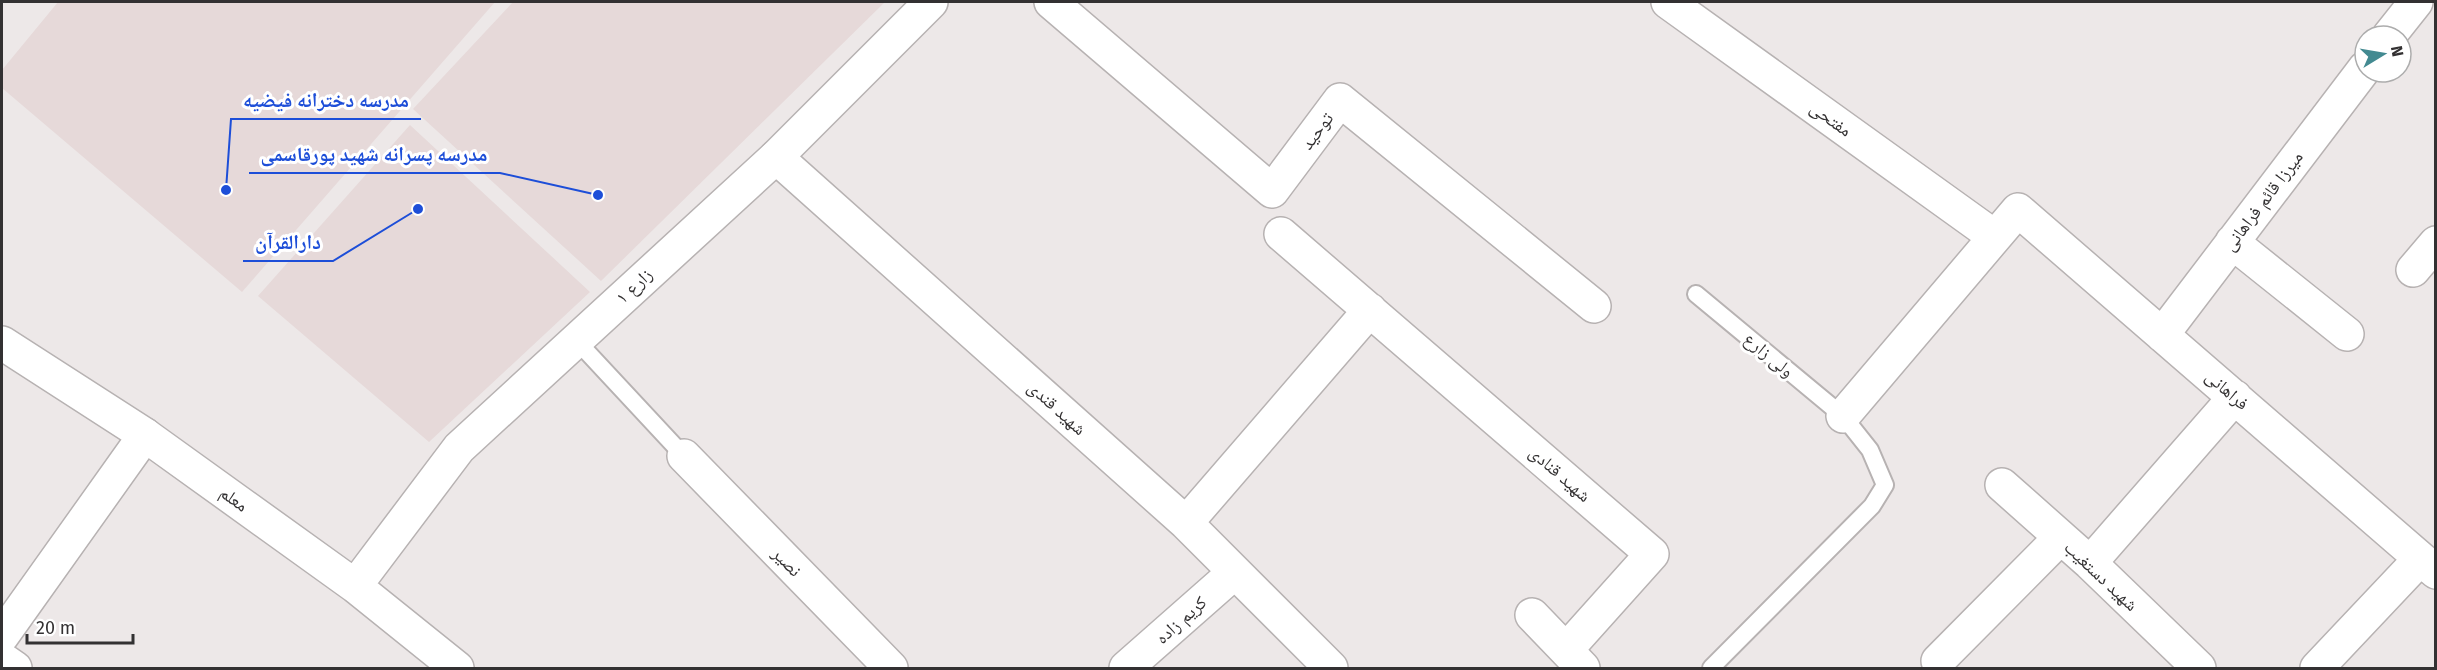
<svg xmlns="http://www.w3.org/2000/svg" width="2437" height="670" font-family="'Fira Sans','Noto Naskh Arabic',sans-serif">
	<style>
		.built { fill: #e6d9d9 }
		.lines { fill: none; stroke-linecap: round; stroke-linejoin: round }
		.service-casing { stroke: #b7b2b2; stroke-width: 20 }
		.minor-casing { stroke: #b7b2b2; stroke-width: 36 }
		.tertiary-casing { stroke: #b7b2b2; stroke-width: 36 }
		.service { stroke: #fff; stroke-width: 16 }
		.minor { stroke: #fff; stroke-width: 33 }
		.tertiary { stroke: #fff; stroke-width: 33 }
		.labels { text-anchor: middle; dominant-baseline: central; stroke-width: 6; stroke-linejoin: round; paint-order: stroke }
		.street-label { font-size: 18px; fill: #333132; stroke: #fff }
		.leader { fill: none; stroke: #1d4ed8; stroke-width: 2 }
		.callout-dot { fill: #1d4ed8; stroke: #fff; stroke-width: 2 }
		.callout-label { font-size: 20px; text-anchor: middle; font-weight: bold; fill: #1d4ed8; stroke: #fff; stroke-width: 6; stroke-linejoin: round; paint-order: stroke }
	</style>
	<rect width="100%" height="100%" fill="#ede8e8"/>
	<path class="built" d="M58,2H495L242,292L2,88V70Z
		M513,2H885L601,281L413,109Z
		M410,125L590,292L429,442L258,296Z"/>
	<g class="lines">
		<defs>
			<path id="service" d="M1696,294L1843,416L1870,450L1885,485L1872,506L1711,668
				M576,340L684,456"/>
			<path id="minor" d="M1051,2L1272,191L1340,100L1594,306
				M1668,2L1995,237
				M2389,36L2416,2
				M776,157L1186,523L1331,668
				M1281,234L1652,554L1566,650
				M2232,242L2347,334
				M2413,270L2436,243
				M2162,335L2365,68
				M1843,416L2018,210L2436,572
				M684,456L891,668
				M2002,485L2090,563L2199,668
				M1186,523L1370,310
				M2090,563L2235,397
				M1532,615L1583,668
				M2,636L145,435
				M2,659L15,668
				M1938,661L2060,538
				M1126,668L1235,572
				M2317,668L2420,559"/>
			<path id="tertiary" d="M2,343L145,435L355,586L457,668
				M355,586L459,448L776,157L931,2"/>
		</defs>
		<use href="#service" class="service-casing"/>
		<use href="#minor" class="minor-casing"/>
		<use href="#tertiary" class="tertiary-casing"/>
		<use href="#service" class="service"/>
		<use href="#minor" class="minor"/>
		<use href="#tertiary" class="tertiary"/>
	</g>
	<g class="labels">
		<g class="street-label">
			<text transform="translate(1831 119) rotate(36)">مفتحی</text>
			<text transform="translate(1317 131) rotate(-53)">توحید</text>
			<text transform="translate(2263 201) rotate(-53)">میرزا قائم فراهانی</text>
			<text transform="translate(634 286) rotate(-43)">زارع ۱</text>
			<text transform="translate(1769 355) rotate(40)">ولی زارع</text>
			<text transform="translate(2227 390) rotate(41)">فراهانی</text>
			<text transform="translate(1057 408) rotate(42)">شهید قندی</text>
			<text transform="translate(1560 474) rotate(41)">شهید قنادی</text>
			<text transform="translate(234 499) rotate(36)">معلم</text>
			<text transform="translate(787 562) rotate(46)">نصیر</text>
			<text transform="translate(2101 576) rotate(43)">شهید دستغیب</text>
			<text transform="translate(1181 620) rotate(-42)">کریم زاده</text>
		</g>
	</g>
	<path class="leader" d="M226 190L231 119H421M598 195L500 173H249M418 209L333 261H243"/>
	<g class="callout-dot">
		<circle cx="226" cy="190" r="6"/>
		<circle cx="598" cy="195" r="6"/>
		<circle cx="418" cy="209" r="6"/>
	</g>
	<g class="callout-label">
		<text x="326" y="107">مدرسه دخترانه فیضیه</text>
		<text x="374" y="161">مدرسه پسرانه شهید پورقاسمی</text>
		<text x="288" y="249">دارالقرآن</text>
	</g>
	<rect width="2437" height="670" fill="none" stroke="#333132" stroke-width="6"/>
	<g transform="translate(2383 54) rotate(79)"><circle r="28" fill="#ffffff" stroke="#adadad" stroke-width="1.5"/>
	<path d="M0-4.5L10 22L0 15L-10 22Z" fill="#438a91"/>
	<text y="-9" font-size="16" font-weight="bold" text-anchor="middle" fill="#333132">N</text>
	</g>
	<path d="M27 634v9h106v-9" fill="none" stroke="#333132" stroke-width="3"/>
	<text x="36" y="634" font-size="18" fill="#333132" stroke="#ffffff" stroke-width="4.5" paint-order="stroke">20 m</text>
</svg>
